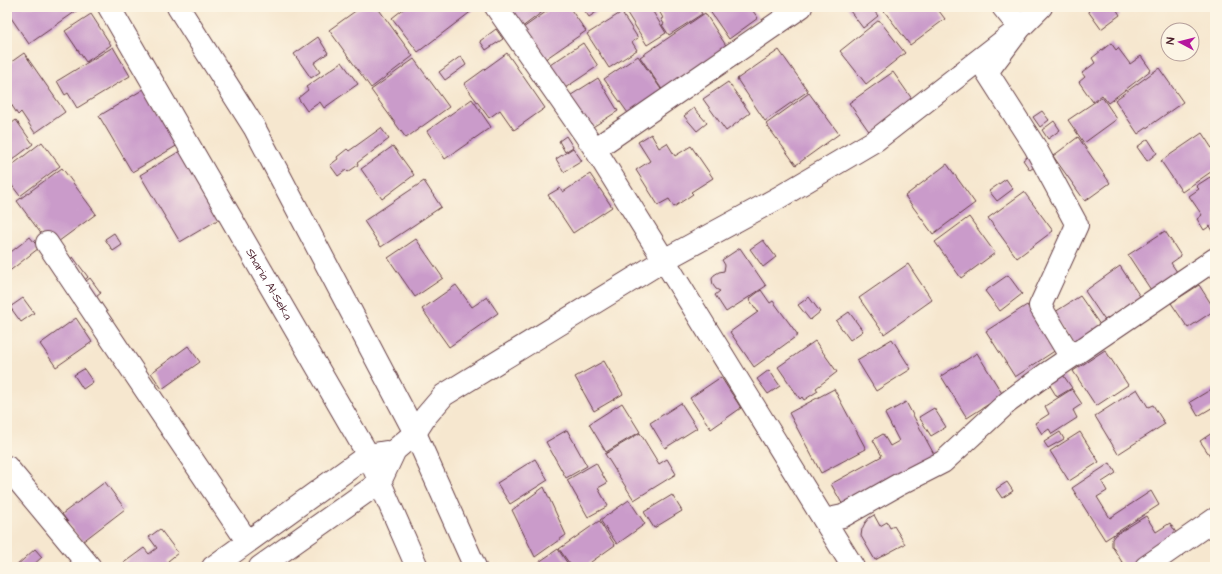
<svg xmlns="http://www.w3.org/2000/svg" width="1222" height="574" font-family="'Architects Daughter',sans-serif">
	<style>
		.building { fill: #ca9bca }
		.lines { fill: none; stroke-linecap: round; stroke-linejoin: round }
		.minor-casing { stroke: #643d44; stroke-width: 24 }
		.major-casing { stroke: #643d44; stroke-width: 24 }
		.minor { stroke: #fff; stroke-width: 22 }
		.major { stroke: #fff; stroke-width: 22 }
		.labels { text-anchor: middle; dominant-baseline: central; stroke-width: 3; stroke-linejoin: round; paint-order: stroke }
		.street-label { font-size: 12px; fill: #4a1f2b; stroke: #fcf5e5 }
	</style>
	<rect width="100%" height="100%" fill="#fcf5e5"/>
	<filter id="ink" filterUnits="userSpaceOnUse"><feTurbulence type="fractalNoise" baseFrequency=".025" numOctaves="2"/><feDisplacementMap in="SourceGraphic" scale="8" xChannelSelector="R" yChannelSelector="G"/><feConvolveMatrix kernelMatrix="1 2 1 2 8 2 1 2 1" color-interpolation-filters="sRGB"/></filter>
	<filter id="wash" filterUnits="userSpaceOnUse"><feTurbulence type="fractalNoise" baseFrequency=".012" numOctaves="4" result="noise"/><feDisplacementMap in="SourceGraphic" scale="16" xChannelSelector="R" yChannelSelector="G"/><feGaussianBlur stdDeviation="0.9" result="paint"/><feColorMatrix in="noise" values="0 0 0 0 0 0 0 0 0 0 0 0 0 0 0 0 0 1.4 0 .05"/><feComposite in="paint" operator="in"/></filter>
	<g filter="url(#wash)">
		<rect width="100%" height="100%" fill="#f6e7cf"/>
		<g id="blocks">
			<path class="building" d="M7,7H82L29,44L7,12Z
				M361,7H377L413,56L371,88L329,30Z
				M406,7H477L418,52L392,18Z
				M506,7H549L521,28Z
				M553,7H569L586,31L544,60L523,28Z
				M582,7H604L589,17Z
				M619,7H635L623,15L638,38L632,42L637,50L609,68L587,34L622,12Z
				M637,7H650L666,33L647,45L627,13Z
				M665,7H698L702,14L669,35L662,25L664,24L661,19L663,18L659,11Z
				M707,7H750L758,18L729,39Z
				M847,7H871L878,16L863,28Z
				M881,7H936L945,19L910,45Z
				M1092,7H1115L1120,15L1101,29L1088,11Z
				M705,13L727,47L663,91L640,57Z
				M91,14L111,45L86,62L65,31Z
				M879,20L905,53L866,84L840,51Z
				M496,29L503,39L486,50L480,41Z
				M318,37L328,53L314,63L320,72L311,78L294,54Z
				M583,43L598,66L562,90L547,67Z
				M1111,43L1116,50L1118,48L1130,64L1141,56L1151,70L1108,103L1102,95L1093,102L1079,82L1085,77L1082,73L1095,63L1092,58Z
				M113,47L130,76L77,108L68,93L65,95L57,81Z
				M779,50L808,91L765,121L737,79Z
				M24,53L65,112L35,133L21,112L18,115L7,98V65Z
				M507,53L545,108L514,130L500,110L489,118L464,84Z
				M461,56L466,65L445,80L439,72Z
				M638,56L663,92L630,116L604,79Z
				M414,59L449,107L406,138L371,90Z
				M342,62L358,84L324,108L320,102L307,111L298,98L308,90L306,87Z
				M1159,68L1183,102L1138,134L1115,100Z
				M893,72L917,106L873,137L849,103Z
				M598,78L618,111L588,130L568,97Z
				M728,82L750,113L726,131L703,99Z
				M144,89L178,145L132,172L99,116Z
				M809,93L839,134L796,165L766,124Z
				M1102,97L1117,119L1084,143L1068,120Z
				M472,99L491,127L445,159L427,131Z
				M694,108L707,123L697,131L684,116Z
				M1042,111L1049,120L1040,127L1033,117Z
				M16,120L33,144L7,164V127Z
				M1054,121L1060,130L1048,139L1042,130Z
				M381,128L389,139L357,163L358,165L348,172L346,170L338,176L330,165L338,159L337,157L347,149L349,151Z
				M1202,133L1215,153V169L1182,192L1161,161Z
				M651,134L659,148L667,143L675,156L691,146L713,178L691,192L693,194L674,207L669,199L658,205L636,170L650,161L638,142Z
				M566,136L573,147L565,152L559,141Z
				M1078,137L1110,183L1085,201L1053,156Z
				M1148,139L1157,153L1147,161L1137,147Z
				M42,142L60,166L20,196L7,179V169Z
				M393,146L414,175L382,199L361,169Z
				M573,148L582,161L564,172L556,159Z
				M180,151L221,218L180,242L140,175Z
				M1034,152L1041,162L1030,170L1023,160Z
				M947,164L975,203L933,234L905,196Z
				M62,168L96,214L51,247L17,201Z
				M590,174L612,207L573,233L548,195L560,188L563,192Z
				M1210,177L1212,180L1215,178V229L1213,231L1210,226L1204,230L1197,219L1202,215L1189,196L1199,189L1196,186Z
				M1006,179L1013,189L997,201L989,191Z
				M424,181L441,207L381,247L364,221Z
				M1024,192L1053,231L1017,258L988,218Z
				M969,217L995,253L961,278L935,242Z
				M1165,231L1181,256L1171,263L1179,275L1153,293L1128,255Z
				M114,233L122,245L113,251L105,239Z
				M30,237L39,248L7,273V255Z
				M416,239L443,278L415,297L388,258Z
				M763,240L776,257L763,267L750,249Z
				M740,248L766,286L726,312L715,295L720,291L716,289L713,285L712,279L714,275L719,272L724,271L725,265L722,260Z
				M73,257L88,277L80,284L65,263Z
				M908,264L932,300L884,334L859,298Z
				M1120,266L1141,298L1106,322L1085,291Z
				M1008,275L1022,294L1000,311L985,291Z
				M90,278L101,293L92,300L81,285Z
				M456,285L472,307L487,297L498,313L449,347L422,309Z
				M1199,285L1215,310L1188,328L1171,303Z
				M761,290L770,303L773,301L798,335L754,367L730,332L758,312L749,299Z
				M1080,296L1105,332L1077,351L1052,314Z
				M809,297L820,312L810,320L798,305Z
				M23,298L34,313L21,322L10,307Z
				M1027,305L1056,350L1015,377L986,331Z
				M849,312L863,331L850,340L836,321Z
				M76,318L92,342L56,367L40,344Z
				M892,339L911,369L876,391L857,360Z
				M815,341L837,372L816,388L818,391L804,400L802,397L800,399L778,367Z
				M188,346L200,362L162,389L151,373Z
				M1105,350L1128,385L1096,406L1073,371Z
				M977,353L1003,395L967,418L941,376Z
				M604,361L623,394L594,411L575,377Z
				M84,369L93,382L83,389L74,375Z
				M769,370L780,386L768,394L757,379Z
				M1061,372L1072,388L1057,397L1047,381Z
				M721,377L741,408L711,429L690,398Z
				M1215,387V406L1198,416L1190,402Z
				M834,389L866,449L821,473L789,413Z
				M1072,389L1082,404L1073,410L1077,418L1052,434L1049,429L1042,434L1035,423L1049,414L1045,406Z
				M1137,389L1148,407L1153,405L1165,424L1118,454L1095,416Z
				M906,402L936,458L844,507L831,484L882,456L873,440L883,434L890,446L899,441L885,414Z
				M622,403L640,432L606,452L589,424Z
				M681,403L697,428L665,448L650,423Z
				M934,408L946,427L931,436L919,417Z
				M567,430L587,466L566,478L546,442Z
				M1215,431V463L1200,441Z
				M1060,432L1064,439L1048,448L1044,442Z
				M1080,432L1099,462L1069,481L1050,451Z
				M640,433L659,464L667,459L676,474L634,500L605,454Z
				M535,459L548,480L510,504L497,483Z
				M596,463L607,483L598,488L608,506L588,517L567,480Z
				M1110,463L1116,473L1102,482L1107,491L1097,497L1110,518L1151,491L1159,505L1105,540L1072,488Z
				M105,482L125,509L82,542L62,514Z
				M1007,482L1013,491L1002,498L996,489Z
				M544,487L566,535L535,557L512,510Z
				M672,495L682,511L654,528L644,512Z
				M629,500L645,524L617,544L600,520Z
				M874,515L880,526L887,522L890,528L894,526L905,544L875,560L861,536L862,529L865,523L869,518Z
				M1146,516L1156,532L1170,523L1181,541L1138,567H1125L1112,546V539L1115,535Z
				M599,521L615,545L584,567H572L559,549Z
				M160,529L178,553L168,561L172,567H118L144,548L149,554L157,548L149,537Z
				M35,549L42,557L31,567H15Z
				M558,549L570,567H542L539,562Z"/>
		</g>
	</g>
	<g filter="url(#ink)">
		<use href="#blocks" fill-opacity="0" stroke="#643d44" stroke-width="1"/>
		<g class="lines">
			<defs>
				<path id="minor" d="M496,7L595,149L664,260L853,567
					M1003,7L1020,28L987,72L1035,147L1077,225L1040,306L1066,349L1076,354
					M595,149L801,7
					M47,243L247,541
					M7,467L90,567
					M824,520L843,516L898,485L943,462L1008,402L1046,374L1215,259
					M213,567L368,455L386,452
					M260,567L380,482L395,450L415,433L426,416L444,395L664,260L778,198L876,140L1020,28L1041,7
					M1146,567L1215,519"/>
				<g id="major">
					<path id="s1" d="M109,7L368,455L417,567"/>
					<path d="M178,7L254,127L415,433L475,567"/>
				</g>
			</defs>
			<use href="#minor" class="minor-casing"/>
			<use href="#major" class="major-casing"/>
			<use href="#minor" class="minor"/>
			<use href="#major" class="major"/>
		</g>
	</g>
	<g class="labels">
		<g class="street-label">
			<text stroke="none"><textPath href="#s1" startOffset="320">Sharia Al-Seka</textPath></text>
		</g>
	</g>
	<rect width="1222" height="574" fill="none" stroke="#fcf5e5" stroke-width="24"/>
	<g transform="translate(1180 42) rotate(277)"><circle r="19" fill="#fcf5e5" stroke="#b59f9b"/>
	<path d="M0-3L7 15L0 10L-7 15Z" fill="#b5179e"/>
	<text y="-6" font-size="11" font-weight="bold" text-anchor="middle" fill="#4a1f2b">N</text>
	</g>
</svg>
